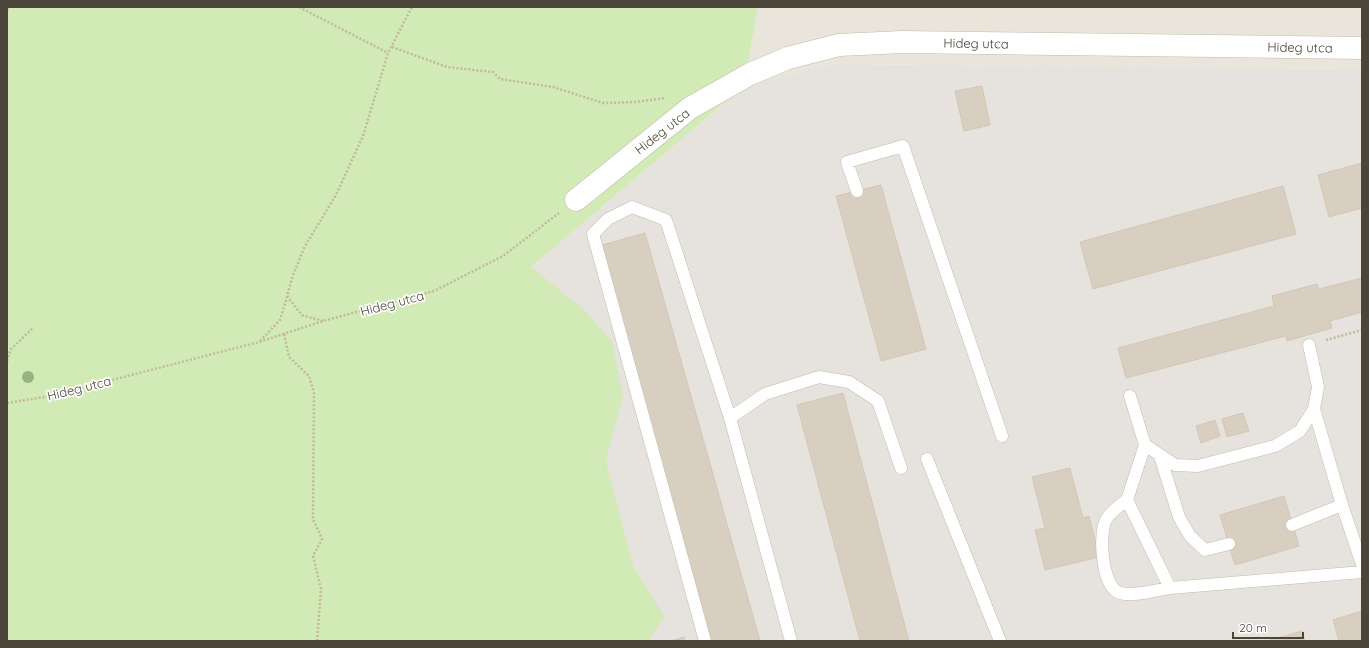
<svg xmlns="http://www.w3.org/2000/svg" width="1369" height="648" font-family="Quicksand,sans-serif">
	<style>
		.residential { fill: #eae5da }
		.industrial { fill: #e6e2dd }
		.green { fill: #d2eab5 }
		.building { fill: #d8cfc1; stroke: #d3c7b4 }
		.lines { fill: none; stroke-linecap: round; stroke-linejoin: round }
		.service-casing { stroke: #c2bbae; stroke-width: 13 }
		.minor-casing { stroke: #c2bbae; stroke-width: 23 }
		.path { stroke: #c4b79f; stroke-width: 2.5; stroke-dasharray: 2 2; stroke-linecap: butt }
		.service { stroke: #fff; stroke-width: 12 }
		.minor { stroke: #fff; stroke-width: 22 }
		.tree { fill: #97b381 }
		.labels { text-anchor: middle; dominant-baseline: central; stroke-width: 3.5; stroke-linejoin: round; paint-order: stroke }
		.street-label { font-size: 13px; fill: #4b4439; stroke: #fff }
	</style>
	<rect width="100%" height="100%" fill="#f6f3ec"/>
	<path class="residential" d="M758,7H1362V69L834,64L744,86Z"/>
	<path class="industrial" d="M834,64L1362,69V641H642L531,267L744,86Z"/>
	<path class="green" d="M7,7H758L744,86L531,267L584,310L612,342L623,397L611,440L606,462L633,566L665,618L648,640L645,641H7Z"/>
	<path class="building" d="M982,86L990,125L964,131L955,91Z
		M1362,163V208L1329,217L1318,175Z
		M881,185L926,349L881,361L836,196Z
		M1283,186L1296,234L1093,289L1080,242Z
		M645,233L760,641H711L599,246Z
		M1362,278V312L1330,321L1332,328L1287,341L1286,336L1126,378L1118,348L1274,306L1272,296L1317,284L1319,289Z
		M843,393L909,641H860L797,405Z
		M1243,413L1249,431L1227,437L1222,419Z
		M1215,420L1220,436L1201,443L1196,426Z
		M1070,468L1083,518L1089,516L1099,557L1045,570L1035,530L1045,528L1032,477Z
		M1284,496L1299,546L1235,565L1220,515Z
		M1362,611V641H1339L1333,620Z
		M1302,631L1305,641H1267Z
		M684,637L685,641H671Z"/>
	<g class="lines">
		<defs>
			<path id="service" d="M857,191L847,162L903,146L1002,436
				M1130,396L1145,445L1175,465L1198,466L1275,446L1300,431L1314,409L1318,387L1309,345
				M730,418L791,641
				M1145,445L1127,500L1170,588L1362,572
				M1160,456L1179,517L1190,536L1205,550L1229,544
				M927,459L1000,641
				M1127,500C1120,505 1112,511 1107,518C1098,532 1102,581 1116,591C1127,599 1156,590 1170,588
				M1342,505L1362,564
				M1292,525L1342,505L1314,409
				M705,641L593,234L608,219L632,207L666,220L730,418L765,394L819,377L849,382L878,401L901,468"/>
			<path id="minor" d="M576,200L690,108L750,74L788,58L839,45L902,42L1362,48"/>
		</defs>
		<use href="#service" class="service-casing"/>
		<use href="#minor" class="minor-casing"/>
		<path class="path" d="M299,7L388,53
			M7,10L9,7
			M392,47L447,67L493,72L500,79L553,87L603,103L635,102L665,98
			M323,321L302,315L287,296L293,275L305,246L336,195L363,136L388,53L412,7
			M284,334L289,357L309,376L314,393L313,519L322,539L313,556L321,589L317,641
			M1326,340L1362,330
			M260,341L280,320L287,297
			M7,361L11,349L33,328
			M7,403L50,396L259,342L323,321L434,291L503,256L559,213"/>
		<use href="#service" class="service"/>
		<use href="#minor" class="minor"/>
	</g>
	<circle class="tree" cx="28" cy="377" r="6"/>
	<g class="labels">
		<g class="street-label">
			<text transform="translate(976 43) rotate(1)">Hideg utca</text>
			<text transform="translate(1300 47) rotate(1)">Hideg utca</text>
			<text transform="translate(662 131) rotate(-38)">Hideg utca</text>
			<text transform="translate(392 303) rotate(-15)">Hideg utca</text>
			<text transform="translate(79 388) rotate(-14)">Hideg utca</text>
		</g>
	</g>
	<rect width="1369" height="648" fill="none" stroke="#4b4439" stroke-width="16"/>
	<path d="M1233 632v6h70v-6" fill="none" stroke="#4b4439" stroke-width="2"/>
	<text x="1239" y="632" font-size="12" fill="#4b4439" stroke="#ffffff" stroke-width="3" paint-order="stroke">20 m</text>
</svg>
